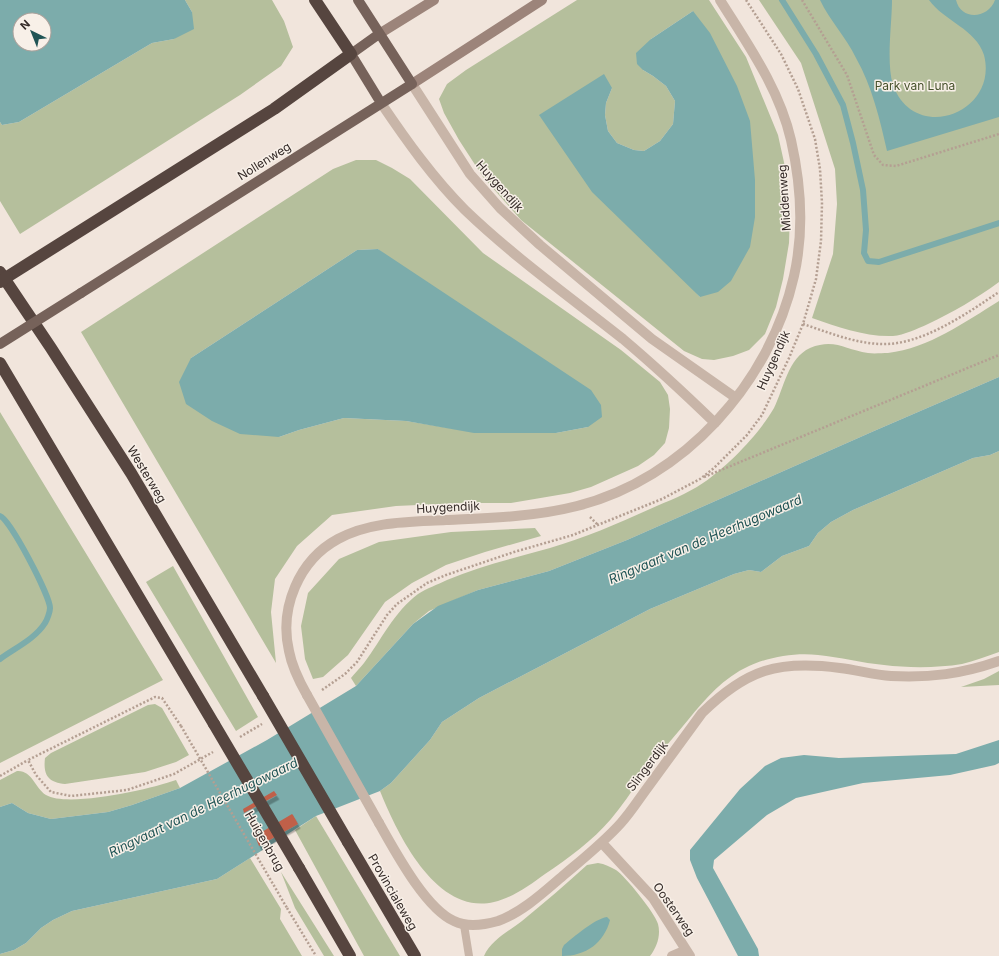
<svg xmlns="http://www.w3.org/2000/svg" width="999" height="956" font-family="Inter,sans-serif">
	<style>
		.green { fill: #b5bf9c; fill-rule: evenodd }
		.water { fill: #7cacab; fill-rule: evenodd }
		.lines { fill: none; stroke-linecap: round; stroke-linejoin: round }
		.stream { stroke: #7cacab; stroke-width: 6 }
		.building { fill: #c0604a; filter: url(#shadow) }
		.path { stroke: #b49f92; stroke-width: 2.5; stroke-dasharray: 2 2; stroke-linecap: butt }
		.lane { stroke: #c8b5a8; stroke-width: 8 }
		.street { stroke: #c8b5a8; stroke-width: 10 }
		.secondary { stroke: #9c847a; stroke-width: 10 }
		.primary { stroke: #76625a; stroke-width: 10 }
		.highway { stroke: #56453f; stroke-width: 12 }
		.path-bridge { stroke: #b49f92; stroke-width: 2.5; stroke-dasharray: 2 2; stroke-linecap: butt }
		.street-bridge { stroke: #c8b5a8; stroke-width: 10 }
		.primary-bridge { stroke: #76625a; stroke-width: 10 }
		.highway-bridge { stroke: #56453f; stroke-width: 12 }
		.labels { text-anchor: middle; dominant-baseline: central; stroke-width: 3; stroke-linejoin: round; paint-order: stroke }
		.park-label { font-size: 12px; fill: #47522d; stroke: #f8f0e8 }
		.street-label { font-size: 12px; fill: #352b28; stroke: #f8f0e8 }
		.water-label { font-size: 13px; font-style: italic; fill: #205455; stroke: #f8f0e8 }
	</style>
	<defs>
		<filter id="shadow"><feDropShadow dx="2.5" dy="4.5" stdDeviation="0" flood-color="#0004"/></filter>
	</defs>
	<rect width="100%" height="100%" fill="#f1e5dc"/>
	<path class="green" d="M185,0H272L284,21L293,47L281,66L240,95L20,234L0,201V122L2,125L19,122L152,43L174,39L192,12Z
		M577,0H709L746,57L778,135L787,176L790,212L789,243L783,279L776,307L765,334L749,350L733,356L714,360L702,359L684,351L521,220L483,177L459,140L444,113L439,99L447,84L466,70ZM693,11L700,297L540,116L612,88L606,103L605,115L608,131L617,143L634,150L644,151L660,141L673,124L675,101L666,86L653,76L643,70L651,39Z
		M759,0H999V282C976,299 953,312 928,324C917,329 904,335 893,336C865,337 838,327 812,318L833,254L837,204L835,169L801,63Z
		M356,160H376L392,168L410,179L483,253L621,350L660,382L668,395L670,409L669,428L665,443L654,455L638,466L591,487L570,493L511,503H462L396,506L332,515L297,546L275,579L271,612L276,663L81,332L333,169ZM378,249L588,427L556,433L474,432L406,421L344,418L299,430L279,437L191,358L357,250Z
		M999,301V377L874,431L627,540L549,571L478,590L429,611L413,624L356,686L351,678C355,673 360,668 364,663C382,639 394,612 418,594C427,588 437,585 447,580C480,566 515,558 550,548C584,538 617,524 650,509C668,501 687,494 703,483C728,466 759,434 774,408C784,388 788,358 810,348C835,338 845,350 868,353C874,354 882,353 888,353C929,348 965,322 999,301Z
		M0,412L163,680L0,763Z
		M999,451V652C987,656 974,661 962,664C938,668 908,668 884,665C862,663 840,657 818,655C797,652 768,657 749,666C723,678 706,698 688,720C672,739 656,758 641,778C631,792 622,806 611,819C592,841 569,858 545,874C530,885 512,898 494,902C436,916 397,833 380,791L391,783L430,740L442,722L479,698L650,609L734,574L749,570L761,572L782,556L809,546L818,533L831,522L853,510L973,458L990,455Z
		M535,528L541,536L485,552L446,565L412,583L385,602L348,655L323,677L313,679L305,659L301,626L308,593L339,559L379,542L451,532Z
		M173,566L258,717L236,731L146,582Z
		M999,671V685L961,687L984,679Z
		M155,704L162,708L189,755L176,762L145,772L65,784C48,782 43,775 45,758L51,753L148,705Z
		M17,771C32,770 35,788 46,795C68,808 151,789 176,780L180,788L132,805L108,812L51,819L28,813L12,803L0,807V780Z
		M316,816L400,956H364L295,830Z
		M250,858L281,909L280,919L302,956H0V954L14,950L26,943L41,928L53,920L72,911L217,879Z
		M598,863C605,864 610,867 616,870C625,876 655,913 658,924C661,935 657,947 650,956H484C491,940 509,931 522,921C544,903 566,884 587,865Z
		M281,872L334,956H324L295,908Z"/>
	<path class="water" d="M0,0H185L192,12L194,29L174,39L152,43L19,122L2,125L0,122ZM20,20H44V44H20Z
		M820,0H892C892,24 886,62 893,85C914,144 999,114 984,55C976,29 944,21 929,0H956C961,21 988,19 995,0H999V117L887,151C880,120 872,86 856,58C846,37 830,21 820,0Z
		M693,11L710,33L737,86L750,121L755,180V217L750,247L731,281L718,292L700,297L592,192L539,115L604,74L612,88L606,103L605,115L608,131L617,143L634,150L644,151L660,141L673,124L675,101L666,86L653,76L643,70L637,64L636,53L651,39Z
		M378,249L591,390L601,405L602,417L588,427L556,433H474L406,421L344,418L299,430L279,437L240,434L212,421L186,404L179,382L191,358L357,250Z
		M999,377V451L990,455L973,458L853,510L831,522L818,533L809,546L782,556L761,572L749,570L734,574L650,609L479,698L442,722L430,740L391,783L380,791L316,816L217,879L72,911L53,920L41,928L26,943L14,950L0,954V807L12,803L28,813L51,819L108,812L132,805L180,788L267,740L356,686L413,624L438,606L478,590L549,571L627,540L874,431Z
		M999,740V763L995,765L950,775L863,783L796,798L767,815L714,860L713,868L758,949L759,956H738L697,878L690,860V850L740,789L765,766L781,758L804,755L839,758L956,754Z
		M607,917L610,920C604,943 586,956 562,956V949L564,945C574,937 594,919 607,917Z"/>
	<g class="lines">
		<path class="stream" d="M782,0L816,54L843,105L853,143L863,190L866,230L864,253L868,261L879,262L999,223
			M0,516C10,519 50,596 50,608C50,612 47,620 45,623C35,639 15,648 0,659"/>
	</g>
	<path class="building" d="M274,791L277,795L244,813L243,809Z
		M292,814L293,815L298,824L259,846L255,836Z"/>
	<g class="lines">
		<path class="path" d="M802,0L847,75L874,155L883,165L896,166L999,134
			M803,324C827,332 854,343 880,344C921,346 966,314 999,292
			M704,477L999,355
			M590,517L598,525
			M322,690L345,674L357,662L387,615L397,604L427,583L446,575L514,552L573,535L662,499L700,479L714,468L747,435L762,415L789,358L803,324L816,279L821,241L822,203L820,169L815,139L798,89L781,54L746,0
			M181,726L162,698L155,697L28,760L36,775L51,792L71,796L127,790L174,774L213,752
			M240,737L262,724
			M0,776L28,760
			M287,908L316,956"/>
		<path class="lane" d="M464,925L469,956"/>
		<path class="street" d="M412,84L470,174L500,208L540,245L652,339L736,398
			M381,103C406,140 433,178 465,210C514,257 570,297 623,339C655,366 685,394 715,423
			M307,695C299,681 292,667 289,651C279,608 299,560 338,539C371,521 410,522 446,520C490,518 534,517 577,506C684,479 770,383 794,276C804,232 801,184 791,140C779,88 748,45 720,0
			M379,823C395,851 425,908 454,921C468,928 484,925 498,921C523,912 545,891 565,874C584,858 604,842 621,823C631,812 639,799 648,787C666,762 684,738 702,713C747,669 778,660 840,668C857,670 874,675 891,676C930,678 962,674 999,661
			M602,843L653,898L690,956
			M672,956L686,950"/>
		<path class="secondary" d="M379,34L434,0
			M412,84L542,0"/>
		<path class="primary" d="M379,34L351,54L381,103
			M81,293L412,84L358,0"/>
		<path class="highway" d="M0,272L51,348L131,473L263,696
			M7,277L274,109L351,54L315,0
			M0,363L214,724
			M348,842L415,956
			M299,868L350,956"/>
		<path class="path-bridge" d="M181,726L287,908"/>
		<path class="street-bridge" d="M307,695L379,823"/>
		<path class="primary-bridge" d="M0,344L81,293"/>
		<path class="highway-bridge" d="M0,282L7,277
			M263,696L348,842
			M214,724L299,868"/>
	</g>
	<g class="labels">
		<g class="park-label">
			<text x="915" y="85">Park van Luna</text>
		</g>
		<g class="street-label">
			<text transform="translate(264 161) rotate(-32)">Nollenweg</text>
			<text transform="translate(500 186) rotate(48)">Huygendijk</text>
			<text transform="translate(784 198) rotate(-94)">Middenweg</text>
			<text transform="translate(773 360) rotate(-66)">Huygendijk</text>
			<text transform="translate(147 474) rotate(59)">Westerweg</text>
			<text transform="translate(448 507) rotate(-3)">Huygendijk</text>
			<text transform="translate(647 766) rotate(-53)">Slingerdijk</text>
			<text transform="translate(265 841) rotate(60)">Huigenbrug</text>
			<text transform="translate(393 892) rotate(60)">Provincialeweg</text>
			<text transform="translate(674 909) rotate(55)">Oosterweg</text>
		</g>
		<g class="water-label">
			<text transform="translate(705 539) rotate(-23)">Ringvaart van de Heerhugowaard</text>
			<text transform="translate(203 807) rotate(-26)">Ringvaart van de Heerhugowaard</text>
		</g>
	</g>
	<g transform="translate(32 32) rotate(317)"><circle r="19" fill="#f8f0e8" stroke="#aaa19b"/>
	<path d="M0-3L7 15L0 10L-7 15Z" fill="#205455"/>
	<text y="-6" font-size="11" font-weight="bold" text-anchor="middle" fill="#352b28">N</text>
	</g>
</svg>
